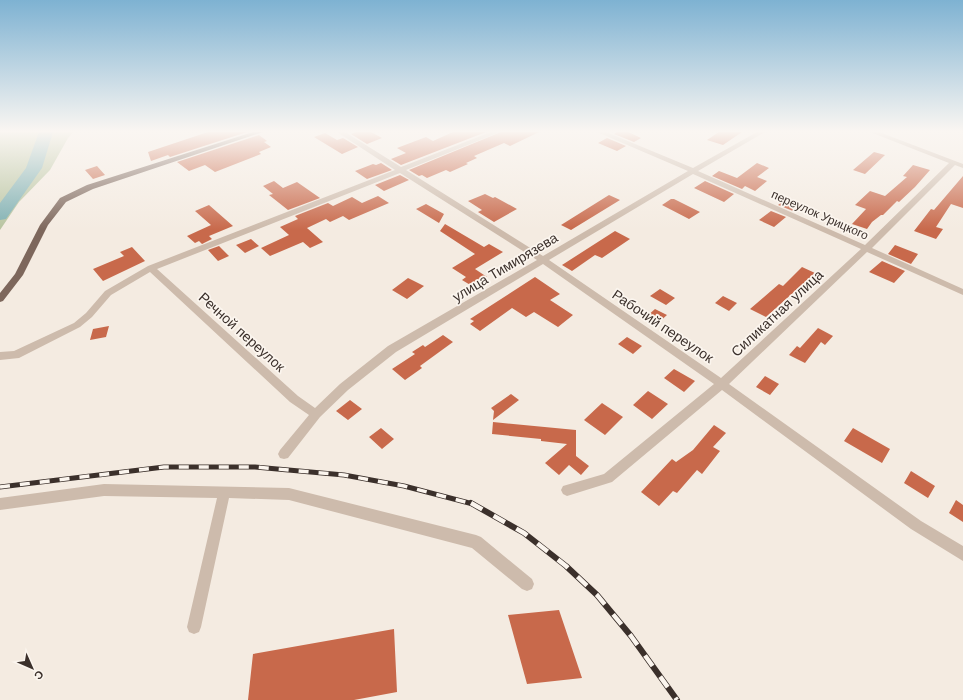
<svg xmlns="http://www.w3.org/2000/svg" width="963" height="700" font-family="Helvetica,sans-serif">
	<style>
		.green { fill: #b8c4a0 }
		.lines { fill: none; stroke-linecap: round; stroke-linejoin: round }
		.river { fill: #7fb0b2; fill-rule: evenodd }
		.building { fill: #c8694b }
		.minor { fill: #cdbbac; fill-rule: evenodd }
		.major { fill: #7d675c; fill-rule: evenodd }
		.rail-far1-casing { stroke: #3b302b; stroke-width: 5 }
		.rail-casing { stroke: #3b302b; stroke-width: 6 }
		.rail-far1 { stroke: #fbf5ee; stroke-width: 3.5; stroke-dasharray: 10; stroke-linecap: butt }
		.rail { stroke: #fbf5ee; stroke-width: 4.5; stroke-dasharray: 13; stroke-linecap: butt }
		.labels { text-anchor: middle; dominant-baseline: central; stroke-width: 3.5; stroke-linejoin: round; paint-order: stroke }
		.far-street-label { font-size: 12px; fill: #3b302b; stroke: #fbf5ee }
		.street-label { font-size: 14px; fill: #3b302b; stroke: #fbf5ee }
	</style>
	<rect width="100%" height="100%" fill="#f4ebe1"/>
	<path class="green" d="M0,132H73L68,138L50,170L19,202L0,230Z"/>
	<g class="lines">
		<path class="river" d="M39,132H53L42,168L6,219L0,220V203L26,168Z"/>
	</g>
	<path class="building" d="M208,132H247L170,157L168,155L151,161L148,152Z
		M356,132H371L382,138L367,144L351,134Z
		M453,132H486L401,165L391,159L406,153L397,148L426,137L433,141Z
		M501,132H539L510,146L504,143L474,156L477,158L466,163L468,164L450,172L446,170L427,178L422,175L419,176L409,170Z
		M617,132H628L641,138L634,142L614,134Z
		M719,132H742L723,145L707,140Z
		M325,133L337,140L343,138L358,147L342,154L314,137Z
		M259,135L267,141L264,142L271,147L259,152L261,154L215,172L205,165L189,171L177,162Z
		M607,138L626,146L617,151L598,143Z
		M874,152L885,155L865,174L853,170Z
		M381,163L392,170L367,179L355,171L373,164L376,165Z
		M757,163L769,168L757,177L767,181L755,191L745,186L742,189L712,176L719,171L737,178Z
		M913,165L930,170L915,187L899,202L897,201L883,215H881L872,222L867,229L852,224L866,209L855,205L870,191L885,196L907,177L903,176Z
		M97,166L105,175L93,179L85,170Z
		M400,175L409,180L384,191L375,185Z
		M963,176V208L951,204L936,227L943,229L936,239L914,231L931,209L934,210Z
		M274,181L283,188L297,182L320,198L288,210L269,195L273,194L263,186Z
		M705,181L734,194L724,202L694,188Z
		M485,194L493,198L495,197L517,209L494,222L478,212L482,210L468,201Z
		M609,195L620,200L571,230L561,225Z
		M378,196L389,203L349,220L343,216L330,222L326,219L307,228L323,242L310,248L303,242L270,256L261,248L289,235L280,227L298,219L295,216L328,203L333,206L352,197L362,203Z
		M787,198L802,204L793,211L778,205Z
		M671,199H674L700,212L689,219L662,205Z
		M426,204L444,214L439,223L416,209Z
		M209,205L233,226L209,236L212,239L202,244L199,241L195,243L187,236L211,225L195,211Z
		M771,211L786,217L774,227L759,220Z
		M445,224L484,247L489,244L503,252L475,269L487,277L472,286L462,280L466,277L452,268L475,254L440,231Z
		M615,231L630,239L602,258L595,255L572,271L562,265Z
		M251,239L259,246L245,253L236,245Z
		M895,245L918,254L911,264L888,254Z
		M219,246L229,256L218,261L208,250Z
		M132,247L145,261L103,281L93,269L124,256L120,252Z
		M882,261L905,271L894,283L869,272Z
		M802,267L815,273L766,317L750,309L779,284L783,286Z
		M535,277L560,294L550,300L573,315L558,327L534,312L526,317L512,308L480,331L470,324L474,321L470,319Z
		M408,278L424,286L407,299L392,290Z
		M660,289L675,298L666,305L650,296Z
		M723,296L737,303L729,311L715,303Z
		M655,309L667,315L657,324L646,317Z
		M109,326L106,337L90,340L93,329Z
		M818,328L833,336L825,345L821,342L805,363L789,355L797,346L800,348Z
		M443,335L453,342L420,366L422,368L405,380L392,369L415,354L412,352L423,345L425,347Z
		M627,337L642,346L633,354L618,344Z
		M674,369L695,381L684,392L664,378Z
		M765,376L779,384L770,395L756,387Z
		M648,391L668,404L652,419L633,405Z
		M511,394L519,400L493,420L494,411L491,408Z
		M350,400L362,409L348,420L336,411Z
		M602,403L623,417L605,435L584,420Z
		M493,422L576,430V456L589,466L581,475L569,465L559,475L545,463L567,444L541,441V439L492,434Z
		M714,425L726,433L713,447L720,451L702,474L697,470L677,493L673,491L659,506L641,492L672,459L676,462L693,450Z
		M381,428L394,439L382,449L369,437Z
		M853,428L890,449L882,463L844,441Z
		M911,471L935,486L928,498L904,483Z
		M956,500L963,505V522L949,513Z
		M559,610L582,678L527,684L508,615Z
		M394,629L397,692L354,700H248L253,654Z"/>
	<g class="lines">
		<path class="minor" d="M337,132H345L401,167L491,132H500L406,170L543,256L688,171L597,132H606L693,168L757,132H765L698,171L865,245L949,163L870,132H879L963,164V168L955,165L872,248L963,289V295L867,252L729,384L921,521L963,546V561L911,529L722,390L612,482L567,496L563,494L561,490L563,486L604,474L714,384L543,264L396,352L348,390L320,417L288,458L284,459L280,458L278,454L280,450L309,415L290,402L150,272L111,295L92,317L80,327L19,358L0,360V352L14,351L74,323L86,313L105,291L148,266L395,170ZM400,173L537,260L388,346L340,384L315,408L298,396L157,269ZM693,174L861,249L721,378L549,260Z
			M104,484L289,488L476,535L481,537L532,579L534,584L532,589L527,591L522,589L472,548L289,500L229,498L201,627L199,632L194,634L189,632L187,627L217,498L104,496L0,510V498Z"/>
		<path class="major" d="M253,132H263L93,189L66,202L48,225L23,275L3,301L0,302V293L15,274L40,225L60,198L87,185Z"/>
		<defs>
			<path id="rail-far1" d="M0,487L164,467H255L344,475L404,486L473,504"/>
			<path id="rail" d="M471,503L524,533L566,566L597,595L631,636L677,700"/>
		</defs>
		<use href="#rail-far1" class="rail-far1-casing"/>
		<use href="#rail" class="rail-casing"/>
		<use href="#rail-far1" class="rail-far1"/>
		<use href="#rail" class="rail"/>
	</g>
	<linearGradient id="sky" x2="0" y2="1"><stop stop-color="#7eb2d2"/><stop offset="0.57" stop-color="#faf6f2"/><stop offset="1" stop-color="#faf6f2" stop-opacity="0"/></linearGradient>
	<rect width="963" height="230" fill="url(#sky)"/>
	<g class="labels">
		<g class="far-street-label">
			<text transform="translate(820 215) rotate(24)">переулок Урицкого</text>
		</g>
		<g class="street-label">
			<text transform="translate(505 267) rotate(-31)">улица Тимирязева</text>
			<text transform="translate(777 313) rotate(-43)">Силикатная улица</text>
			<text transform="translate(663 326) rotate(34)">Рабочий переулок</text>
			<text transform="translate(242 332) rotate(42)">Речной переулок</text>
		</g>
	</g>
	<g transform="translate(32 668) rotate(135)" stroke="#fbf5ee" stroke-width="3" paint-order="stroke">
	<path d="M0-3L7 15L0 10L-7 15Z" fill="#3b302b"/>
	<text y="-6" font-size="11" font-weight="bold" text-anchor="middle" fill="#3b302b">С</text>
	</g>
</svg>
